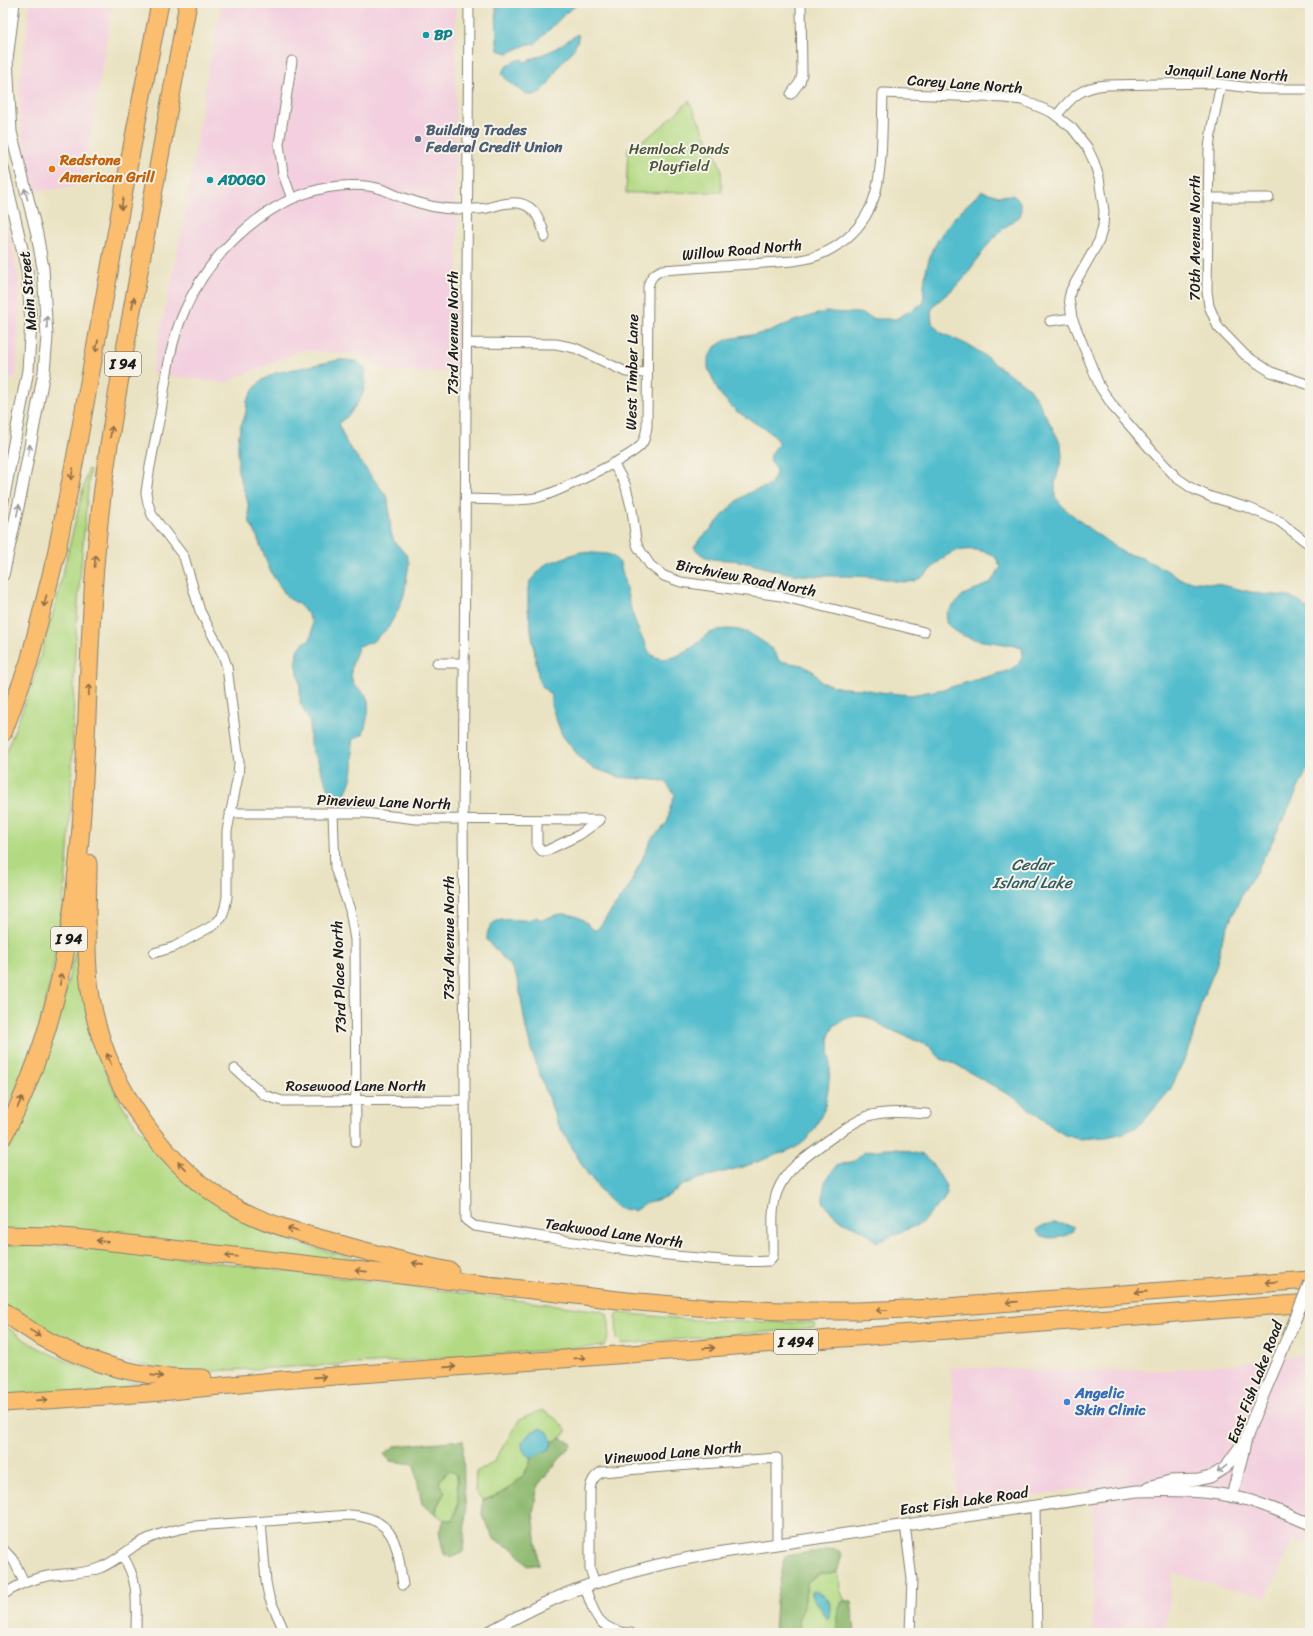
<svg xmlns="http://www.w3.org/2000/svg" width="1313" height="1636" font-family="Sriracha,sans-serif">
	<style>
		.built { fill: #f3cfdf }
		.green { fill: #b3da83; stroke: #687b50 }
		.forest { fill: #8eba71; stroke: #556b46 }
		.water { fill: #52bdcd; stroke: #376c74 }
		.lines { fill: none; stroke-linecap: round; stroke-linejoin: round }
		.minor-casing { stroke: #838070; stroke-width: 11 }
		.tertiary-casing { stroke: #838070; stroke-width: 13 }
		.motorway-casing { stroke: #838070; stroke-width: 19 }
		.minor { stroke: #fff; stroke-width: 9 }
		.tertiary { stroke: #fff; stroke-width: 11 }
		.motorway { stroke: #fbbd6e; stroke-width: 17 }
		.tertiary-bridge-casing { stroke: #838070; stroke-width: 13; stroke-linecap: butt }
		.tertiary-bridge { stroke: #fff; stroke-width: 11 }
		.oneway { stroke: #999 }
		.oneway2 { stroke: #8c6c45 }
		.culture-dot { fill: #0f9aa8; stroke: #f7f3e8; stroke-width: 1.5 }
		.service-dot { fill: #5c6f8a; stroke: #f7f3e8; stroke-width: 1.5 }
		.food-dot { fill: #e8710a; stroke: #f7f3e8; stroke-width: 1.5 }
		.shop-dot { fill: #3f7fe0; stroke: #f7f3e8; stroke-width: 1.5 }
		.labels { text-anchor: middle; dominant-baseline: central; stroke-width: 4; stroke-linejoin: round; paint-order: stroke }
		.shield { fill: #f7f3e8; stroke: #5e5c59; stroke-width: 1 }
		.shield-label { font-size: 14px; font-weight: bold; fill: #1c1c1c }
		.culture-label { font-size: 15px; font-weight: bold; fill: #0d838f; stroke: #f7f3e8; text-anchor: start }
		.street-label { font-size: 15px; fill: #1c1c1c; stroke: #f7f3e8 }
		.service-label { font-size: 15px; font-weight: bold; fill: #4e5e75; stroke: #f7f3e8; text-anchor: start }
		.park-label { font-size: 15px; fill: #49553b; stroke: #f7f3e8 }
		.food-label { font-size: 15px; font-weight: bold; fill: #c56008; stroke: #f7f3e8; text-anchor: start }
		.shop-label { font-size: 15px; font-weight: bold; fill: #366cbe; stroke: #f7f3e8; text-anchor: start }
		.water-label { font-size: 16px; font-style: italic; fill: #325c63; stroke: #f7f3e8 }
	</style>
	<rect width="100%" height="100%" fill="#f7f3e8"/>
	<filter id="ink" filterUnits="userSpaceOnUse"><feTurbulence type="fractalNoise" baseFrequency=".025" numOctaves="2"/><feDisplacementMap in="SourceGraphic" scale="8" xChannelSelector="R" yChannelSelector="G"/><feConvolveMatrix kernelMatrix="1 2 1 2 8 2 1 2 1" color-interpolation-filters="sRGB"/></filter>
	<filter id="wash" filterUnits="userSpaceOnUse"><feTurbulence type="fractalNoise" baseFrequency=".012" numOctaves="4" result="noise"/><feDisplacementMap in="SourceGraphic" scale="16" xChannelSelector="R" yChannelSelector="G"/><feGaussianBlur stdDeviation="0.9" result="paint"/><feColorMatrix in="noise" values="0 0 0 0 0 0 0 0 0 0 0 0 0 0 0 0 0 1.4 0 .05"/><feComposite in="paint" operator="in"/></filter>
	<g filter="url(#wash)">
		<rect width="100%" height="100%" fill="#eae3c3"/>
		<path class="built" d="M30,3H113L83,178L75,187L35,191L29,170L19,112V83L22,69Z
			M222,3H456L455,200L458,225L457,372L387,371L361,355L302,350L225,383L152,373L184,220L210,60Z
			M3,207L10,234L20,290L16,378L3,377Z
			M1310,1354V1545L1293,1539L1267,1597L1173,1573L1164,1633H1093V1510L1090,1487L957,1507L951,1367L1085,1371L1172,1370L1271,1360Z"/>
		<path class="green" d="M689,101L721,167L722,192L626,193L628,148C653,138 670,118 689,101Z
			M88,469L90,470C84,530 78,591 75,652C71,779 74,907 38,1030C29,1061 16,1090 3,1120V761L33,681L54,610Z
			M75,952H80L94,1042L105,1071L119,1100L136,1126L232,1214L257,1228L307,1246L387,1266L3,1231V1153L22,1119L46,1062L60,1014Z
			M3,1245H36L120,1250L602,1311L607,1314C610,1324 610,1337 605,1346L374,1363L212,1371L211,1374H190L85,1354L3,1305Z
			M620,1313L694,1320L814,1323L815,1328L622,1344L617,1339L616,1318L617,1315Z
			M3,1324C14,1332 26,1342 39,1348C72,1366 107,1376 143,1385V1389L3,1399Z
			M542,1410L556,1419L567,1430L561,1438L552,1442L550,1449L531,1458C527,1479 503,1495 483,1500L475,1492L476,1472L494,1462L519,1420Z
			M450,1470L457,1475C458,1493 460,1502 453,1520H444L436,1514L437,1506L445,1492L439,1484L441,1478Z
			M837,1572L839,1576L840,1590L845,1601L841,1603L837,1626L839,1633H802L798,1621L804,1606L807,1582L820,1574Z"/>
		<path class="forest" d="M561,1438L572,1444L538,1485L533,1513L539,1564L528,1566L515,1550L495,1540L482,1515L483,1500C503,1495 527,1479 531,1458L550,1449L552,1442Z
			M463,1440L464,1486L466,1510L463,1553L451,1558L444,1554L439,1532L444,1520H453L458,1505L457,1475L450,1470L441,1478L439,1484L445,1492L437,1506L436,1514L422,1504L414,1464L390,1461L384,1454L395,1446Z
			M834,1549L842,1554L837,1572L820,1574L807,1582L804,1606L798,1621L802,1633H774L776,1602L785,1556Z
			M845,1601H851L855,1633H839C836,1623 835,1607 845,1601Z"/>
		<path class="water" d="M496,3H580L568,11L535,44H528L508,53L498,50L497,44Z
			M578,34C580,45 567,57 560,65C553,74 546,95 531,95C524,95 506,80 502,74C504,66 513,61 522,59L525,62L553,50Z
			M982,191L999,196L1012,195L1019,200L1021,208L1020,216L1003,229L990,242L961,282L934,305L931,312L932,323L940,332L970,346L984,355L996,365L1020,381L1029,388L1039,403L1061,444L1062,457L1055,483V497L1065,509L1091,530L1124,553L1142,558L1166,570L1181,580L1217,584L1260,594L1286,596L1297,600L1310,611V764L1267,852L1252,879L1242,894L1223,937L1216,967L1202,1000L1192,1039L1183,1063L1170,1090L1143,1122L1135,1128L1120,1134L1106,1137L1078,1139L1065,1135L1055,1129L1018,1100L955,1064L941,1059L929,1046L889,1029L867,1017L856,1016L845,1019L834,1026L829,1036L830,1070L828,1090L824,1110L814,1130L805,1141L795,1148L746,1166L701,1178L683,1185L668,1196L645,1204L634,1211L618,1208L607,1198L587,1173L557,1122L532,1052L526,1029L518,980L513,970L505,960L487,940C487,915 506,920 523,920C528,920 532,919 536,917L542,920C548,918 558,913 564,914C575,914 586,920 592,929L597,930L629,887L652,838L661,830L668,821L670,808L675,795L665,781L619,777L591,767L580,758L562,735L551,705V696L539,682L528,609V588L530,581L546,564L580,552L607,554L613,556L620,563C627,591 631,620 646,645C647,647 648,651 650,653C663,667 688,652 699,642C702,640 704,636 708,634C724,626 742,628 757,638C767,644 774,649 779,661L802,665L814,672L821,682L841,688L863,689L879,692L911,695L944,689L1007,671L1018,665L1023,655L1022,648C995,639 967,646 946,623L947,613L963,595L990,583L1001,567C999,564 997,559 995,557C986,550 973,549 963,550C939,551 931,579 909,582C900,583 884,578 873,577C849,575 825,577 800,575C779,573 759,565 738,561C721,558 706,564 694,547C699,540 703,536 709,531C726,513 741,490 767,487C770,484 774,480 775,476C780,462 759,465 779,444L773,434L736,411L719,393L708,368V358L716,346L728,339L769,332L794,321L825,312L859,313L875,319H896L924,303C921,251 945,224 982,191Z
			M339,360C351,360 356,360 365,368C366,388 365,394 353,409C349,415 348,417 342,420L339,425L347,444L388,498L391,533L394,541L407,556L409,563L404,595L398,610L388,628L372,642L359,646C354,658 346,675 356,687C359,690 366,693 367,698C371,709 366,723 363,734L352,740C354,763 355,777 343,797L329,789L321,771L318,761L312,751L310,743V723L300,702V683L296,662L297,651L303,643L310,640L312,633V623L307,613L297,603L288,598L271,573L256,534L250,523L248,503L238,471V443L240,428L246,413L247,401L254,389L261,381L275,373Z
			M886,1149H898L923,1155L932,1163L946,1186L947,1193L943,1201L932,1211L922,1223L877,1242L864,1231L844,1222L833,1214L823,1202V1192L825,1182L836,1166L854,1161L863,1152Z
			M1053,1223L1070,1225L1074,1227L1072,1232C1064,1238 1046,1241 1038,1233L1037,1230L1044,1225Z
			M541,1428L548,1432L552,1442L550,1449L531,1458C524,1454 522,1450 522,1442L531,1432Z
			M813,1591C819,1592 830,1598 830,1605C830,1609 829,1613 829,1618L827,1619L824,1616L820,1606L816,1603L811,1593Z"/>
	</g>
	<g filter="url(#ink)">
		<g class="lines">
			<defs>
				<path id="minor" d="M469,3L463,819L466,1220L474,1226C549,1237 623,1252 699,1258C722,1260 746,1263 769,1261L773,1256C774,1235 770,1212 777,1192C781,1182 788,1172 796,1165C810,1153 856,1118 872,1115C890,1111 909,1113 927,1114
					M292,61L279,144L283,174L292,199
					M1221,84L1212,127L1209,148L1207,291L1209,306L1218,327L1245,355L1271,372L1310,385
					M791,94L800,82L802,74L801,3
					M1057,115C1071,97 1082,87 1106,85L1211,83L1259,89H1310
					M1208,198H1269
					M1050,321L1072,318
					M467,343L556,344L575,348L626,372L647,373
					M613,463L625,484L628,495L632,510L636,541L638,547L650,565L664,576L681,582L781,596L924,632
					M466,499C488,499 514,502 536,498C552,495 631,457 640,446C645,441 646,433 647,426L648,287C650,278 653,274 662,270L793,261C833,257 866,230 876,191C883,163 882,123 883,93L1005,98L1022,100L1051,112L1072,128L1087,147L1094,162L1099,178L1104,211L1103,226L1099,241L1071,290L1069,298L1072,318L1100,387L1115,409L1161,461L1177,478L1193,489L1211,497L1249,508L1279,521L1310,545
					M437,663H464
					M230,813H365L417,819L600,820L579,835L546,851H542L537,845V820
					M333,813L335,868L350,910L355,940L356,1142
					M154,953L174,947L214,925L222,917L225,907L227,897V831L238,776L239,762L227,667L223,655L200,611L184,557L152,515L148,503L146,493C149,467 155,441 160,416C166,381 169,345 184,312C210,251 272,192 340,186C352,185 369,185 381,189C388,191 396,196 404,198C420,204 438,209 456,209C466,209 477,210 487,208C495,206 503,203 511,203C533,201 541,219 545,237
					M235,1069L264,1095L282,1101L464,1100
					M1035,1506L1037,1633
					M261,1522L266,1582L269,1597L285,1633
					M905,1525L912,1579L910,1633
					M3,1549L14,1561L24,1582
					M122,1555C140,1582 136,1602 136,1633
					M595,1583L590,1569V1489C591,1481 594,1477 601,1472L777,1458V1544
					M585,1587C594,1614 599,1632 631,1633
					M3,1595C20,1583 34,1578 54,1575C69,1573 85,1574 100,1568C113,1563 124,1553 136,1545C154,1534 174,1530 195,1526L350,1515C397,1518 397,1547 403,1585"/>
				<path id="tertiary" d="M3,168L27,270L31,322L28,370L3,501
					M3,575L22,489L44,372L47,337L43,268L37,234L11,132L7,59L14,3
					M1149,1487L1170,1481L1198,1480L1210,1477L1225,1468L1242,1444
					M1232,1497L1246,1439L1252,1421L1290,1332
					M487,1633C522,1614 558,1595 595,1583C637,1569 679,1559 723,1552L1137,1491C1173,1490 1209,1490 1244,1499C1267,1505 1288,1515 1310,1524"/>
				<path id="motorway" d="M3,733L29,662L56,555L75,459L131,152L160,3
					M88,863C88,908 84,953 91,997C105,1082 164,1170 241,1210C268,1224 297,1232 326,1240C367,1252 408,1263 450,1271
					M3,1137C104,948 76,729 99,523C107,444 122,367 136,288C153,193 170,98 188,3
					M3,1235L51,1236L94,1240L627,1301L708,1308L783,1311H856L933,1308L1310,1280
					M3,1311C42,1342 90,1364 139,1373C160,1377 182,1378 203,1378
					M3,1403L150,1393L282,1380L1310,1303"/>
			</defs>
			<use href="#minor" class="minor-casing"/>
			<use href="#tertiary" class="tertiary-casing"/>
			<use href="#motorway" class="motorway-casing"/>
			<use href="#minor" class="minor"/>
			<use href="#tertiary" class="tertiary"/>
			<use href="#motorway" class="motorway"/>
			<defs>
				<path id="tertiary-bridge" d="M1290,1332L1310,1282"/>
			</defs>
			<use href="#tertiary-bridge" class="tertiary-bridge-casing"/>
			<use href="#tertiary-bridge" class="tertiary-bridge"/>
		</g>
		<defs><path id="oneway-shaft" d="M-6 0H5M1.5-3L5.5 0L1.5 3" fill="none" stroke-width="1.6" stroke-linecap="round" stroke-linejoin="round"/></defs>
		<g class="oneway">
			<use href="#oneway-shaft" transform="translate(26 194) rotate(-105)"/>
			<use href="#oneway-shaft" transform="translate(47 322) rotate(-91)"/>
			<use href="#oneway-shaft" transform="translate(29 450) rotate(-80)"/>
			<use href="#oneway-shaft" transform="translate(18 510) rotate(-78)"/>
			<use href="#oneway-shaft" transform="translate(1222 1469) rotate(142)"/>
		</g>
		<g class="oneway2">
			<use href="#oneway-shaft" transform="translate(122 204) rotate(100)"/>
			<use href="#oneway-shaft" transform="translate(133 303) rotate(-80)"/>
			<use href="#oneway-shaft" transform="translate(97 346) rotate(100)"/>
			<use href="#oneway-shaft" transform="translate(111 432) rotate(-81)"/>
			<use href="#oneway-shaft" transform="translate(72 474) rotate(102)"/>
			<use href="#oneway-shaft" transform="translate(95 561) rotate(-85)"/>
			<use href="#oneway-shaft" transform="translate(45 601) rotate(104)"/>
			<use href="#oneway-shaft" transform="translate(89 690) rotate(-88)"/>
			<use href="#oneway-shaft" transform="translate(61 979) rotate(-78)"/>
			<use href="#oneway-shaft" transform="translate(109 1059) rotate(-111)"/>
			<use href="#oneway-shaft" transform="translate(20 1102) rotate(-66)"/>
			<use href="#oneway-shaft" transform="translate(182 1166) rotate(-135)"/>
			<use href="#oneway-shaft" transform="translate(293 1230) rotate(-163)"/>
			<use href="#oneway-shaft" transform="translate(102 1241) rotate(-173)"/>
			<use href="#oneway-shaft" transform="translate(231 1256) rotate(-174)"/>
			<use href="#oneway-shaft" transform="translate(418 1264) rotate(-167)"/>
			<use href="#oneway-shaft" transform="translate(361 1271) rotate(-174)"/>
			<use href="#oneway-shaft" transform="translate(1271 1282) rotate(176)"/>
			<use href="#oneway-shaft" transform="translate(1141 1292) rotate(176)"/>
			<use href="#oneway-shaft" transform="translate(1012 1302) rotate(176)"/>
			<use href="#oneway-shaft" transform="translate(882 1310) rotate(178)"/>
			<use href="#oneway-shaft" transform="translate(35 1333) rotate(31)"/>
			<use href="#oneway-shaft" transform="translate(709 1348) rotate(-4)"/>
			<use href="#oneway-shaft" transform="translate(580 1358) rotate(-4)"/>
			<use href="#oneway-shaft" transform="translate(450 1367) rotate(-4)"/>
			<use href="#oneway-shaft" transform="translate(157 1376) rotate(6)"/>
			<use href="#oneway-shaft" transform="translate(320 1377) rotate(-4)"/>
			<use href="#oneway-shaft" transform="translate(42 1400) rotate(-4)"/>
		</g>
	</g>
	<g class="culture-dot">
		<circle cx="426" cy="35" r="4"/>
		<circle cx="210" cy="180" r="4"/>
	</g>
	<circle class="service-dot" cx="418" cy="139" r="4"/>
	<circle class="food-dot" cx="52" cy="169" r="4"/>
	<circle class="shop-dot" cx="1067" cy="1402" r="4"/>
	<g class="labels">
		<g class="shield">
			<rect x="105" y="352" width="36" height="24" rx="3"/>
			<rect x="51" y="927" width="36" height="24" rx="3"/>
			<rect x="774" y="1330" width="44" height="24" rx="3"/>
		</g>
		<g class="shield-label">
			<text x="123" y="364">I 94</text>
			<text x="69" y="939">I 94</text>
			<text x="796" y="1342">I 494</text>
		</g>
		<g class="culture-label">
			<text x="434" y="35">BP</text>
			<text x="218" y="180">ADOGO</text>
		</g>
		<g class="street-label">
			<text transform="translate(1227 73) rotate(3)">Jonquil Lane North</text>
			<text transform="translate(965 84) rotate(4)">Carey Lane North</text>
			<text transform="translate(1195 238) rotate(-90)">70th Avenue North</text>
			<text transform="translate(742 250) rotate(-5)">Willow Road North</text>
			<text transform="translate(28 291) rotate(-95)">Main Street</text>
			<text transform="translate(453 333) rotate(-90)">73rd Avenue North</text>
			<text transform="translate(632 372) rotate(-89)">West Timber Lane</text>
			<text transform="translate(746 578) rotate(11)">Birchview Road North</text>
			<text transform="translate(384 802) rotate(2)">Pineview Lane North</text>
			<text transform="translate(449 938) rotate(-90)">73rd Avenue North</text>
			<text transform="translate(339 977) rotate(-92)">73rd Place North</text>
			<text x="356" y="1086">Rosewood Lane North</text>
			<text transform="translate(614 1233) rotate(8)">Teakwood Lane North</text>
			<text transform="translate(1255 1382) rotate(-69)">East Fish Lake Road</text>
			<text transform="translate(673 1453) rotate(-5)">Vinewood Lane North</text>
			<text transform="translate(964 1501) rotate(-8)">East Fish Lake Road</text>
		</g>
		<g class="service-label">
			<text x="426" y="130">Building Trades<tspan x="426" dy="17">Federal Credit Union</tspan></text>
		</g>
		<g class="park-label">
			<text x="679" y="149">Hemlock Ponds<tspan x="679" dy="17">Playfield</tspan></text>
		</g>
		<g class="food-label">
			<text x="60" y="160">Redstone<tspan x="60" dy="17">American Grill</tspan></text>
		</g>
		<g class="shop-label">
			<text x="1075" y="1393">Angelic<tspan x="1075" dy="17">Skin Clinic</tspan></text>
		</g>
		<g class="water-label">
			<text x="1032" y="864">Cedar<tspan x="1032" dy="18">Island Lake</tspan></text>
		</g>
	</g>
	<rect width="1313" height="1636" fill="none" stroke="#f7f3e8" stroke-width="16"/>
</svg>
